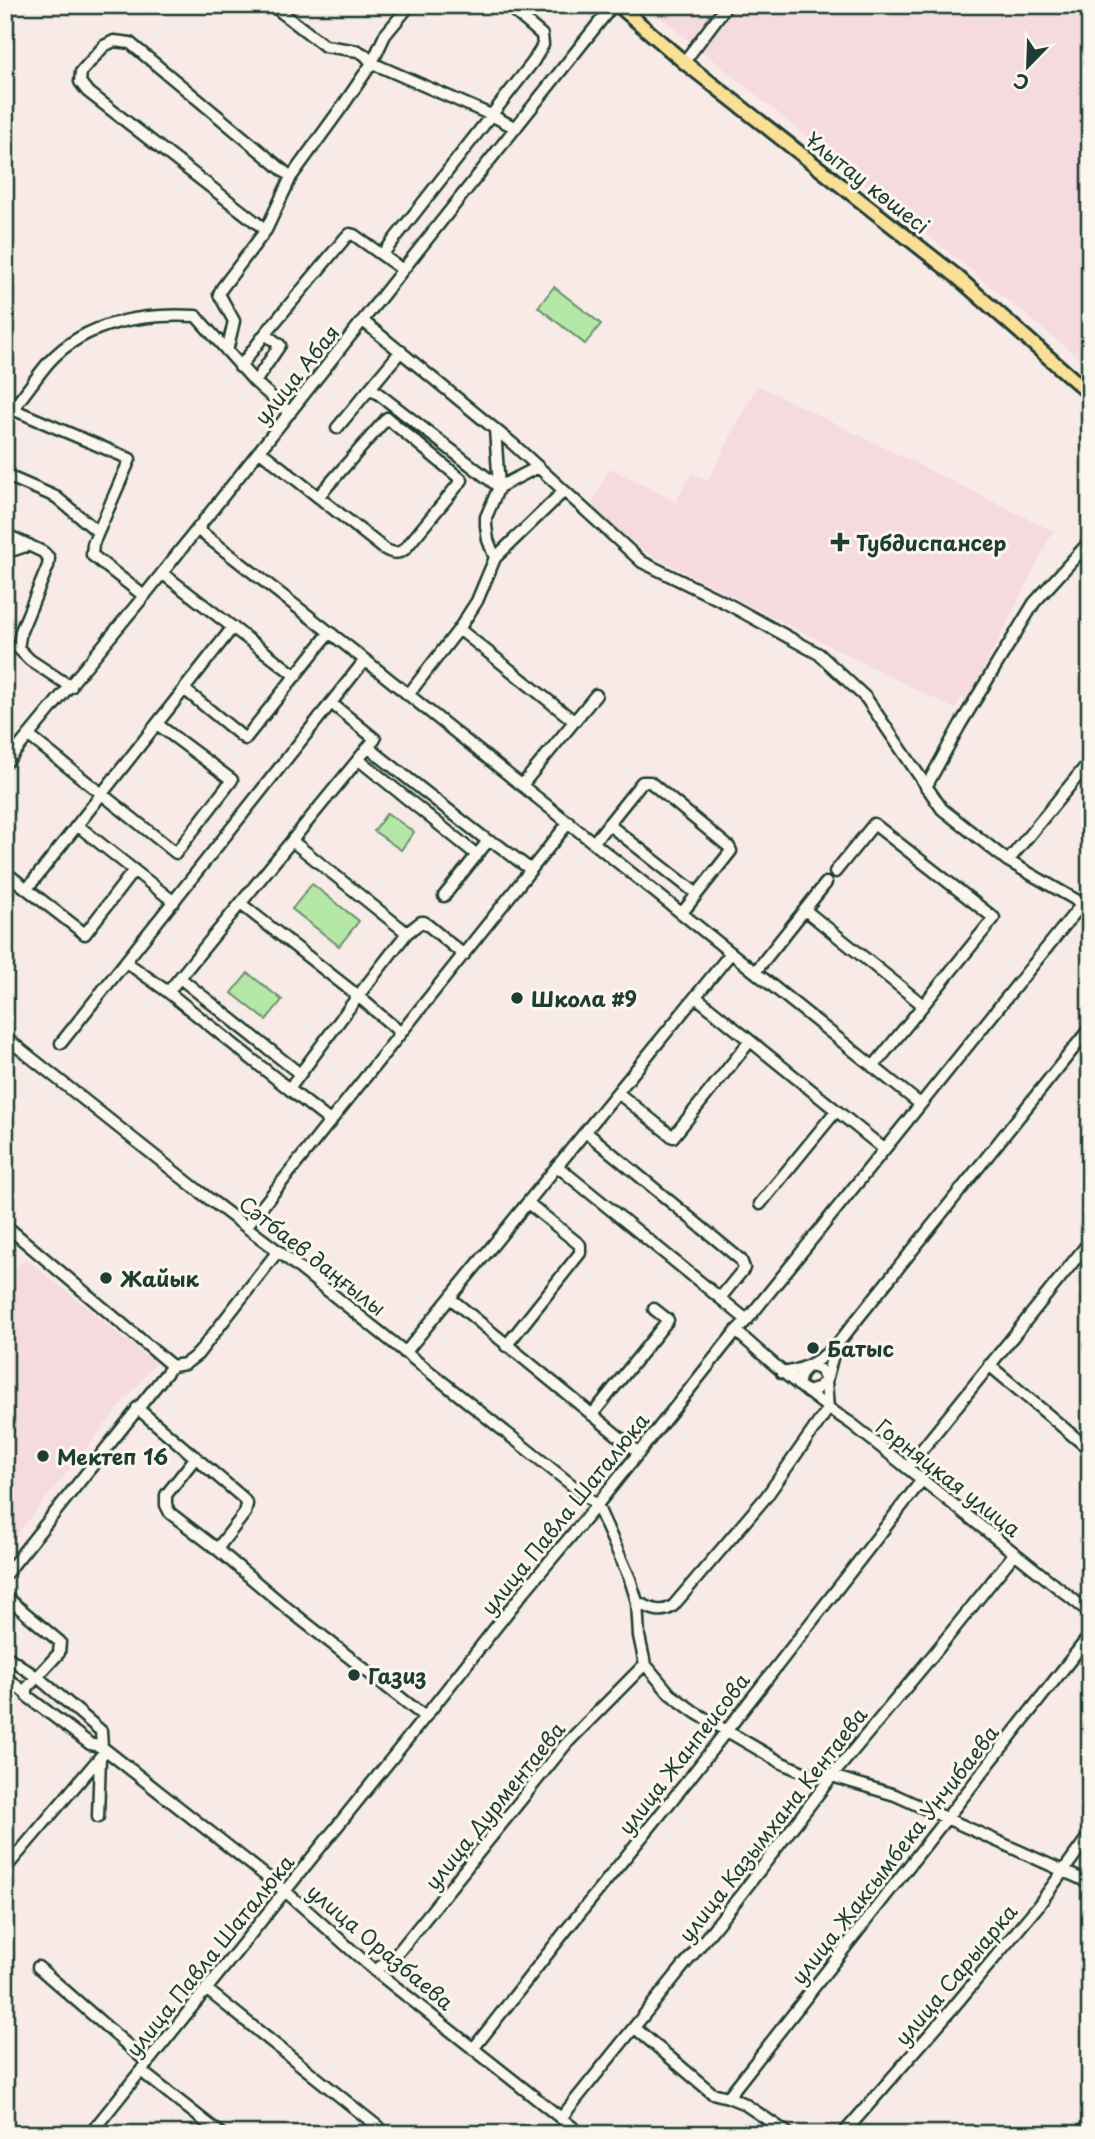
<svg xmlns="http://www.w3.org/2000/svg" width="1095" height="2139" font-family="'Playpen Sans',sans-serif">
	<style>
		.built { fill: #f5dbdf }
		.green { fill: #b5e7a7; stroke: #6a926e; stroke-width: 2 }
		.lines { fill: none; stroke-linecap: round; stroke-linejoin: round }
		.minor-casing { stroke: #1f3d34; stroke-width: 15 }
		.major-casing { stroke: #1f3d34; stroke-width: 18 }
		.minor { stroke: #fbf7ec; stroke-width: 10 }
		.major { stroke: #fadf96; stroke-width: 12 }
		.poi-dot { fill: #1f3d34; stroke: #fbf7ec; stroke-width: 2.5 }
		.labels { text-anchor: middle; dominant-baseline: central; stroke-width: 6; stroke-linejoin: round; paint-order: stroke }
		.street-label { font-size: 21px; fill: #1f3d34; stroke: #fbf7ec }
		.poi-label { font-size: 21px; font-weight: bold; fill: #1f3d34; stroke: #fbf7ec; text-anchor: start }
	</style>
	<rect width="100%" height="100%" fill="#f8eae6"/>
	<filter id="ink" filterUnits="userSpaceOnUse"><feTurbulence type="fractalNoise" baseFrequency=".0143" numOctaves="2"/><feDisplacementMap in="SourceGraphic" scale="14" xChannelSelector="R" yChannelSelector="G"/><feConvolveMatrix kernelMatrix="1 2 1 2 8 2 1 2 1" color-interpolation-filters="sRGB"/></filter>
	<g filter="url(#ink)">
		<path class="built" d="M645,5H1090V367Z
			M757,385L1053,531L968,701L961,697L955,709L647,553L590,507L610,468L676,502L691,473L708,481Z
			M25,1258L155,1363L5,1549V1282Z"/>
		<path class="green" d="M554,287L601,324L585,344L538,307Z
			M387,813L414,832L401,850L374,831Z
			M312,884L359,921L339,946L292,909Z
			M248,973L282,1000L266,1020L232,993Z"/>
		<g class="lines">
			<defs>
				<path id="minor" d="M272,5L325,46L358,51L365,55L372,63L344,104L291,177
					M410,5L385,35L372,63L491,115L516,128
					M684,62L727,5
					M382,255L533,62L543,45L542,35L507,5
					M363,321L513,444L642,562L726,603L819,654L866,698L942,809L1008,861L1090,908
					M227,351L234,321L219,294L222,288L266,230L291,177L130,43L114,41L104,46L81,72L80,82L87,91L266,230
					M240,367L265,334
					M255,382L280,345L265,334L346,237L350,234L354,235L403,270
					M371,388L499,487
					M5,406L130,459L93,544L92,555L144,596
					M5,417C22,400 34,379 49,362C86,321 145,313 196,316L255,382L290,413
					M337,428L401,351
					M495,429L499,487L486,517V526L488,540L495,558
					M260,451L383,548C391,553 397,555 405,549L462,480L387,418L318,497
					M5,475L56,497L98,532
					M499,487L538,467
					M197,529L365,660L920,1104
					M5,534L43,552L49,558L48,566L21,631L18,648L30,660L71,687
					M5,553L29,545
					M162,573L296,676
					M459,629L574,721
					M184,689L245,739L330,632
					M408,695L459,629L477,601L495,558L564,491
					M29,736L176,853L232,780L157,724
					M369,748L488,841L444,896
					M359,760L477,855
					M5,764L144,596L613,5
					M522,785L596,695
					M926,787L960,725L1034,603L1090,541
					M608,824L697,894
					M77,825L174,902
					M292,841L407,933
					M488,841L498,845L531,870
					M594,842L642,782H650L729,847L731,851L682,913
					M1008,861L1090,761
					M5,872L85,934L134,870
					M835,872L874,824L994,918L873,1067
					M27,889L233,627
					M241,904L358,996L401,1033
					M805,910L923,1005
					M126,962L168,992
					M755,972L826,883
					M180,978L300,1074
					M696,997L884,1149
					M5,1037L200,1192L278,1251L597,1505L630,1579L637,1602L639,1636L645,1664L670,1694L696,1713L782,1763L803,1772L832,1776L895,1795L1090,1883
					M61,1043L365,660
					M289,1089L168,992L375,739L331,703
					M618,1093L673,1137L750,1041
					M331,1122L289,1089L358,996L407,933L421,922H424L464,955
					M586,1132L741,1260L744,1268L742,1271L720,1298
					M557,1166L747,1320
					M760,1204L836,1111
					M5,1225L172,1366L5,1575
					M246,1227L569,822
					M450,1298L639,1453
					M736,1331C773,1364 810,1397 852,1424L1090,1613
					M506,1346L580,1253V1245L528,1203
					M405,1353L731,953
					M989,1365L1090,1450
					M172,1366L185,1364L198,1354L278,1251
					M782,1373C805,1370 818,1361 835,1347L1090,1028
					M798,1385L801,1374L808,1366C819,1367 822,1370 826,1381L816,1389L807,1392
					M137,1408L242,1497L247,1504L245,1513L217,1549L283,1605L425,1717
					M828,1409L826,1381L835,1347
					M592,1415L668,1320L654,1309
					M196,1457L166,1495V1505L170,1513L217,1549
					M907,1468L1090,1241
					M5,1596L60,1642L59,1653L27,1688V1696L90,1744L102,1747L285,1891L374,1970L581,2134
					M637,1602C650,1608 660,1615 673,1606L766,1497L828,1409
					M5,1658H9L41,1680L101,1731L102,1747
					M5,1677L26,1693
					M98,1817L100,1757
					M5,1869L106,1750
					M38,1967L148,2063
					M374,1970L392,1960L566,1744L645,1664
					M206,1989L387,2134
					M635,2028L712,2093L728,2097L743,2103L789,2134
					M473,2049L567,1929L689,1779L922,1480
					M141,2071L221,2134
					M728,2097L1090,1635
					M561,2118L739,1897L832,1776L933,1655L1015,1553
					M90,2134L425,1717L522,1594L597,1505L736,1331L747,1320L1090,894
					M843,2134L951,2010L1038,1906L1090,1834"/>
				<path id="major" d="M618,5L684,62L955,275L1090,394
					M1082,2134L1090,2125"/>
			</defs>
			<use href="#minor" class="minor-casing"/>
			<use href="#major" class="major-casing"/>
			<use href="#minor" class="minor"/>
			<use href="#major" class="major"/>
		</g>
	</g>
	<g class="poi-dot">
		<path d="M836.5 531.5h7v7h7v7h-7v7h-7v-7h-7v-7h7z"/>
		<circle cx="517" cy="998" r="7"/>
		<circle cx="106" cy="1278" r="7"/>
		<circle cx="813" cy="1348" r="7"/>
		<circle cx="43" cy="1456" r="7"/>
		<circle cx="354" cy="1675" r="7"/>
	</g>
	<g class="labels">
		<g class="street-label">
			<text transform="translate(868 182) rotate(38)">Ұлытау көшесі</text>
			<text transform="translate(296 374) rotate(-51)">улица Абая</text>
			<text transform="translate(313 1255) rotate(38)">Сәтбаев даңғылы</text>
			<text transform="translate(949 1477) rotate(38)">Горняцкая улица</text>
			<text transform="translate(564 1513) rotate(-51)">улица Павла Шаталюка</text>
			<text transform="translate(683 1753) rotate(-52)">улица Жанпеисова</text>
			<text transform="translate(494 1805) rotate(-51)">улица Дурментаева</text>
			<text transform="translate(772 1824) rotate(-52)">улица Казымхана Кентаева</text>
			<text transform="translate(894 1854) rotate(-52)">улица Жаксымбека Унчибаева</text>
			<text transform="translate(381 1946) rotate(40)">улица Оразбаева</text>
			<text transform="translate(209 1955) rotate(-51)">улица Павла Шаталюка</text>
			<text transform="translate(955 1974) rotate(-50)">улица Сарыарка</text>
		</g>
		<g class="poi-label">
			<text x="856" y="542">Тубдиспансер</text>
			<text x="531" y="998">Школа #9</text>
			<text x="120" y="1278">Жайык</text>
			<text x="827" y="1348">Батыс</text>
			<text x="57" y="1456">Мектеп 16</text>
			<text x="368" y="1675">Газиз</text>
		</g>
	</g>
	<rect width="1095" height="2139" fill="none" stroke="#fbf7ec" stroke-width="28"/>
	<rect x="14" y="14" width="1067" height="2111" fill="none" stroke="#1f3d34" stroke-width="2.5" filter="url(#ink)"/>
	<g transform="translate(1028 66) rotate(203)" stroke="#fbf7ec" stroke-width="5" paint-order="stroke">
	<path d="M0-5L12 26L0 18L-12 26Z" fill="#1f3d34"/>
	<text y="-10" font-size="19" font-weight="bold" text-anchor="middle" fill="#1f3d34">С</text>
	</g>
</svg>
